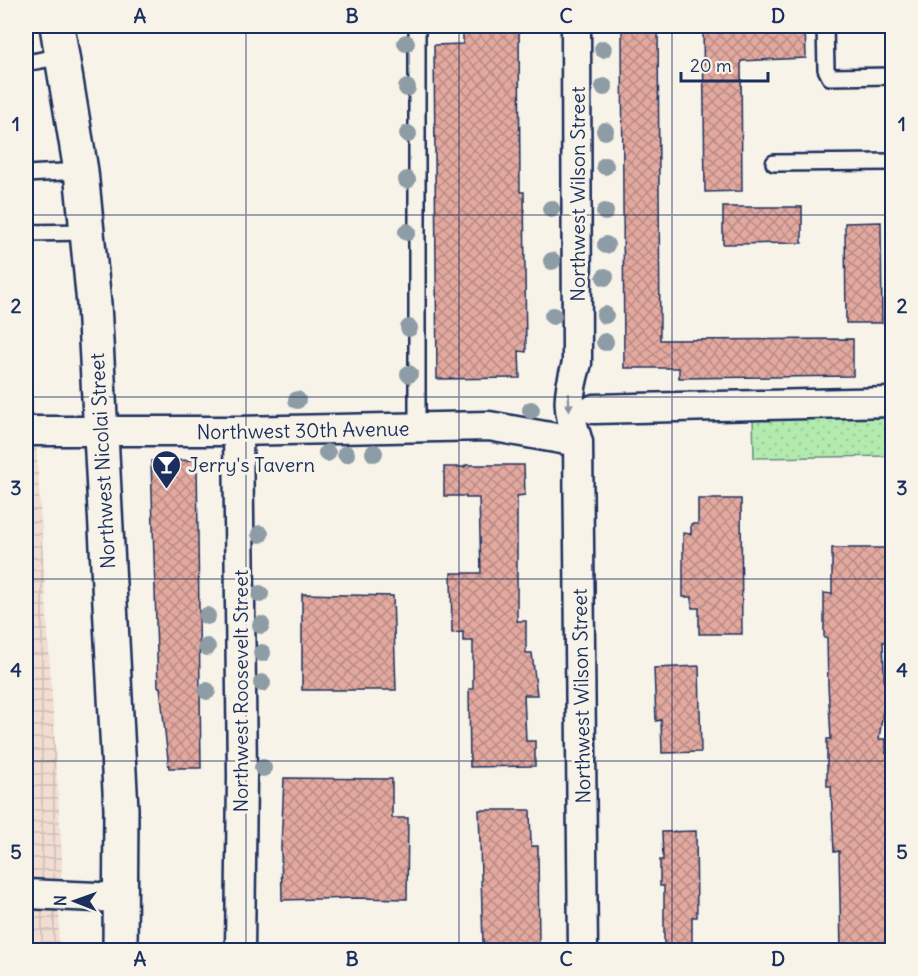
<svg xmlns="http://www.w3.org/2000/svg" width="918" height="976" font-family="Delius,sans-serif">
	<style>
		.industrial { fill: url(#industrial-grid) }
		.park { fill: url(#park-dots); stroke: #678c86; stroke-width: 1.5 }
		.building { fill: url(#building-cross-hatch); stroke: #1b2f5e; stroke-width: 1.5 }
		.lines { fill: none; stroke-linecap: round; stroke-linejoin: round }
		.service-casing { stroke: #1b2f5e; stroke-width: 20 }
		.minor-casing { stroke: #1b2f5e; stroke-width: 33 }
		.secondary-casing { stroke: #1b2f5e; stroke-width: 38 }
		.service { stroke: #f7f3e8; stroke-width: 15 }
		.minor { stroke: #f7f3e8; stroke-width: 28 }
		.secondary { stroke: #f7f3e8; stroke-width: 33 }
		.tree { fill: #8e9ca5 }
		.oneway { fill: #8991a3 }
		.grid { fill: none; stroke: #1b2f5e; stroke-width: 1.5; stroke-opacity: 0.55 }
		.labels { text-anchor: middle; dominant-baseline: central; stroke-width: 6; stroke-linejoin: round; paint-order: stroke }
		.street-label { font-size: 20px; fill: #1b2f5e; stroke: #f7f3e8 }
		.poi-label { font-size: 20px; fill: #1b2f5e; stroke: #f7f3e8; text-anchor: start }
		.neatline { fill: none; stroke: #1b2f5e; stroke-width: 2 }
		.grid-label { font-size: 20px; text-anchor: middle; font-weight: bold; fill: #1b2f5e }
	</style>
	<defs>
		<pattern id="industrial-grid" width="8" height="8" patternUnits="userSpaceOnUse" patternTransform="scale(1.5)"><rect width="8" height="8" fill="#f1ddd2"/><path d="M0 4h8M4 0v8" fill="none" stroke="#cebeb7"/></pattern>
		<pattern id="park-dots" width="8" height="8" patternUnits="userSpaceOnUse" patternTransform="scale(1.5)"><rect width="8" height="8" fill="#b3eaad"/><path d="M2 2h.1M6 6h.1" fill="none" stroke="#99c997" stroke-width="1.8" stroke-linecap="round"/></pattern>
		<pattern id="building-cross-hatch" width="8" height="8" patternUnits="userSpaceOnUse" patternTransform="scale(1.5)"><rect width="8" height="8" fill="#e3a99f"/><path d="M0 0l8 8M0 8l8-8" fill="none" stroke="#b78a85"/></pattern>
	</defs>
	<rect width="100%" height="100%" fill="#f7f3e8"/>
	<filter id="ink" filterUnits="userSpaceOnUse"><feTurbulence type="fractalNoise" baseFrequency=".0167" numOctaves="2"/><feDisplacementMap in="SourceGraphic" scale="12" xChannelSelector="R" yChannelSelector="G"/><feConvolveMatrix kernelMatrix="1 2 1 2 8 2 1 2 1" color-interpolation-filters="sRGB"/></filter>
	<g filter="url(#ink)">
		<path class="industrial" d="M26,281L62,858L58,950H26Z"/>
		<path class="park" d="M892,413V456L754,458L753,417Z"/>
		<path class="building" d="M463,26H519L520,192H524L526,352L519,351L520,378L437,379L434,45L463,44Z
			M622,26H658L660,340L853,339V376L679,378V368H624Z
			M703,26H805L806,58L741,61L742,191L705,192Z
			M723,207H802V243L723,244Z
			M881,222L882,323H846L845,223Z
			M197,460L201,768H169L160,687H158L151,461Z
			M465,465H524L525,495L517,496V621H526V653H532L537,695H524L526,741H535V766L470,767L469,689H473V641H463V632L452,633L451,573H481L479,498H466V496H444V467H465Z
			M698,499H741L742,634H699V608H692V597H683V533L691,534V524H698Z
			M832,548H888L886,642H883L885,698L879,739H886V753L892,752V849H888L889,913H887L888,951H841L839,851L834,852L831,786H827V739H831L828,685L827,638H824V593L832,594Z
			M302,594L393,596L396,690H302Z
			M699,666L701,752L662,753L661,720L656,721L654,668Z
			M284,778L392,779V818H408L407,899L355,898L282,900L281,848Z
			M479,810H530L531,846H538L539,948H528V951H486L485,943H483Z
			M696,831L697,917H692V951H664V886H660V860H663L662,832Z"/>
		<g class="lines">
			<defs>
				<path id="service" d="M825,26L826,69L830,77L892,76
					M26,63L63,56
					M774,163L892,162
					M26,174L81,171
					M26,233L87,232
					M417,428V26"/>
				<path id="minor" d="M576,26L577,363C567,396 567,409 578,442L583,950
					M594,409L892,402
					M26,431H238L489,426L578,442
					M238,431L242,776L240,950
					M26,894L121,898"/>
				<path id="secondary" d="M57,26L81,171L94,304L121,809L120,950"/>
			</defs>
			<use href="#service" class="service-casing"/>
			<use href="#minor" class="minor-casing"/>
			<use href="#secondary" class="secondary-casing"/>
			<use href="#service" class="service"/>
			<use href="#minor" class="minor"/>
			<use href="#secondary" class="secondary"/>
		</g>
		<g class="tree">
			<circle cx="406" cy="43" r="9"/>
			<circle cx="603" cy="49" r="9"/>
			<circle cx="604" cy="87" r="9"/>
			<circle cx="407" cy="88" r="9"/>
			<circle cx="605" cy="131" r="9"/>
			<circle cx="408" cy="134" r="9"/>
			<circle cx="605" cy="166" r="9"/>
			<circle cx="407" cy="180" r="9"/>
			<circle cx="551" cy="209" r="9"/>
			<circle cx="605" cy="212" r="9"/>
			<circle cx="407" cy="232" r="9"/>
			<circle cx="606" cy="245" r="9"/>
			<circle cx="552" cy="261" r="9"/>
			<circle cx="605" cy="277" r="9"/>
			<circle cx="605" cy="315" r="9"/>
			<circle cx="553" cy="316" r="9"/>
			<circle cx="409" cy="328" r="9"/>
			<circle cx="605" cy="342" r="9"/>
			<circle cx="409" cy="374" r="9"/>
			<circle cx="297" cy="400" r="9"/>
			<circle cx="531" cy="410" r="9"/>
			<circle cx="327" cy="453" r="9"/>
			<circle cx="374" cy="453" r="9"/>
			<circle cx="346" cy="454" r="9"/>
			<circle cx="260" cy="534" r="9"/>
			<circle cx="260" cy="594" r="9"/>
			<circle cx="207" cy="616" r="9"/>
			<circle cx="261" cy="625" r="9"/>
			<circle cx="207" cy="647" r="9"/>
			<circle cx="262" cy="653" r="9"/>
			<circle cx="262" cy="683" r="9"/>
			<circle cx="207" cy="691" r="9"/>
			<circle cx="263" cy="768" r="9"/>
		</g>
		<defs><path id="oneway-solid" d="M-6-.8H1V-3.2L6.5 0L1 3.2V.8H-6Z" transform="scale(1.5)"/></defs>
		<use class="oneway" href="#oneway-solid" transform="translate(569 402) rotate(88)"/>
	</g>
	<path class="grid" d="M246,26V950M459,26V950M672,26V950M26,215H892M26,397H892M26,579H892M26,761H892"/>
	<defs>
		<symbol id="bar-pin" viewBox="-11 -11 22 30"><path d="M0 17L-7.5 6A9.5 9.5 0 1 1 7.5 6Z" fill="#1b2f5e" stroke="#f7f3e8"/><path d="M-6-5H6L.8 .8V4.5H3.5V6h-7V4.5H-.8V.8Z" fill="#fff"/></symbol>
	</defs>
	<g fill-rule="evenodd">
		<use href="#bar-pin" x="150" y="448" width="33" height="45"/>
	</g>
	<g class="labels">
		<g class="street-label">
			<text transform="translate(577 194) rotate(-90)">Northwest Wilson Street</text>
			<text transform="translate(303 430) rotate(-1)">Northwest 30th Avenue</text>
			<text transform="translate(102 461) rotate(-93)">Northwest Nicolai Street</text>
			<text transform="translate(240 691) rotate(-90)">Northwest Roosevelt Street</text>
			<text transform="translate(581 696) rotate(-91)">Northwest Wilson Street</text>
		</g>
		<g class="poi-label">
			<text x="188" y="464">Jerry's Tavern</text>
		</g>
	</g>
	<rect width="918" height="976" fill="none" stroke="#f7f3e8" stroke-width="66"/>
	<g transform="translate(75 901) rotate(271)" stroke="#f7f3e8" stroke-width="4.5" paint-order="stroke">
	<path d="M0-4.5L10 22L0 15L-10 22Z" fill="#1b2f5e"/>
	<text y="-9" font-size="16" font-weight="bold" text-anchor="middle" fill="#1b2f5e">N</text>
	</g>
	<path d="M681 72v9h87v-9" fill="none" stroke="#1b2f5e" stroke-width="3"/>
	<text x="690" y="72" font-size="18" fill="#1b2f5e" stroke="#f7f3e8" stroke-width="4.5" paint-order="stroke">20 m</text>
	<rect x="33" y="33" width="852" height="910" class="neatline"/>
	<g class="grid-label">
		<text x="140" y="23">A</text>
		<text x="352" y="23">B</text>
		<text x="566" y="23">C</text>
		<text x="778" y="23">D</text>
		<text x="16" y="131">1</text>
		<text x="902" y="131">1</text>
		<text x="16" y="313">2</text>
		<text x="902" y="313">2</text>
		<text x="16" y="495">3</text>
		<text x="902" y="495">3</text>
		<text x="16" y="677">4</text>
		<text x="902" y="677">4</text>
		<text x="16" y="859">5</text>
		<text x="902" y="859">5</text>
		<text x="140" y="966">A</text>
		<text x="352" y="966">B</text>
		<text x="566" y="966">C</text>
		<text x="778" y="966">D</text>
	</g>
</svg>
